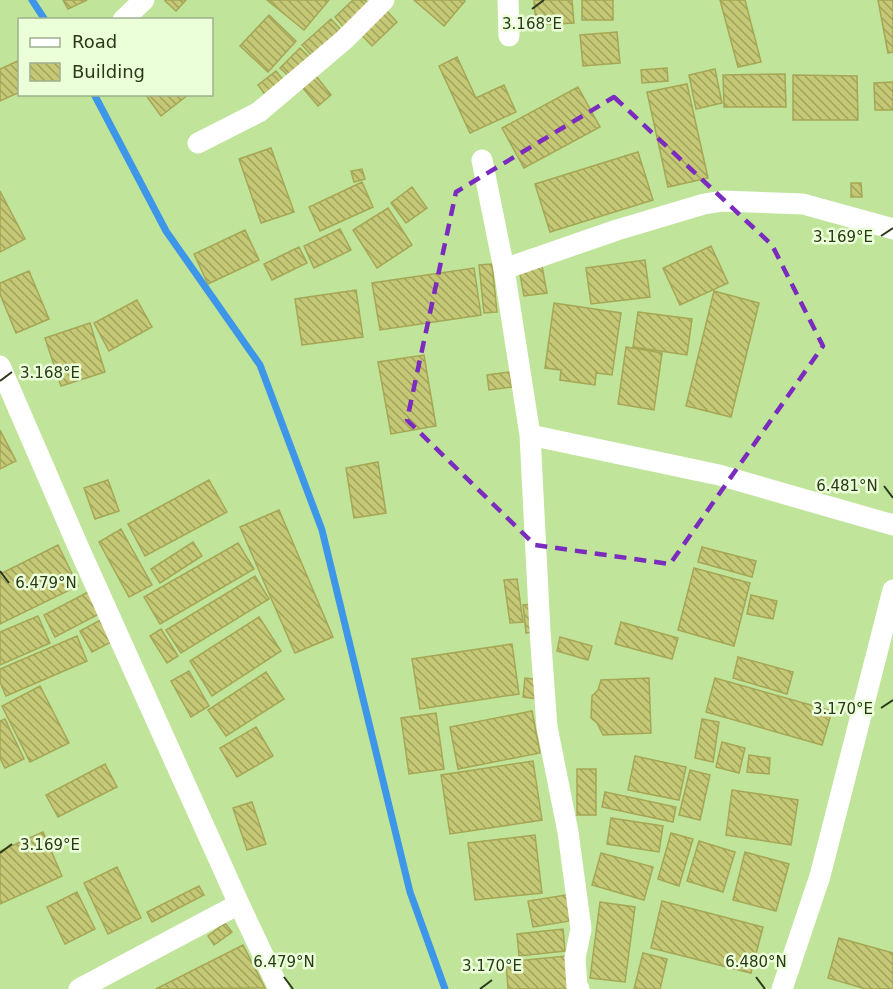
<svg xmlns="http://www.w3.org/2000/svg" width="893" height="989" font-family="'DejaVu Sans',sans-serif">
	<style>
		.lines { fill: none; stroke-linecap: round; stroke-linejoin: round }
		.stream { stroke: #3e96e9; stroke-width: 7 }
		.building { fill: url(#building-back-hatch); stroke: #a5a755; stroke-width: 1.5 }
		.street { stroke: #fff; stroke-width: 21 }
		.marked { fill: none; stroke: #7b2cbf; stroke-width: 4.5; stroke-dasharray: 12 8; stroke-linejoin: round }
		.ticks { fill: none; stroke: #2b391b; stroke-width: 2 }
		.ticks-label { font-size: 15px; text-anchor: middle; fill: #2b391b; stroke: #ebffd9; stroke-width: 5; stroke-linejoin: round; paint-order: stroke }
	</style>
	<defs>
		<pattern id="building-back-hatch" width="6" height="6" patternUnits="userSpaceOnUse" patternTransform="scale(1.5)"><rect width="6" height="6" fill="#c5c875"/><path d="M-1 5l2 2M0 0l6 6M5-1l2 2" fill="none" stroke="#a0a35f"/></pattern>
	</defs>
	<rect width="100%" height="100%" fill="#bfe49a"/>
	<g class="lines">
		<path class="stream" d="M32,0L45,20
			M94,94L166,231L260,365L322,530L410,892L445,989"/>
	</g>
	<path class="building" d="M63,0H87L68,9Z
		M165,0H186L176,11L165,1Z
		M267,0H329L304,30Z
		M353,0H365L370,5L345,29L335,17Z
		M414,0H464L465,1L444,26Z
		M534,0H572L574,23L536,25Z
		M582,0H613V20H582Z
		M720,0H745L761,62L738,67Z
		M878,0H893V52L888,53Z
		M383,7L397,22L372,46L358,31Z
		M269,15L296,41L268,72L240,46Z
		M331,19L343,32L314,58L302,45Z
		M617,32L620,63L583,66L580,35Z
		M300,48L312,60L293,80L280,68Z
		M457,57L476,98L504,85L516,112L470,133L439,66Z
		M20,60V92L0,101V69Z
		M667,68L668,81L642,83L641,70Z
		M715,69L722,103L696,109L689,75Z
		M276,71L287,85L269,100L258,85Z
		M785,74L786,107H724L723,75Z
		M793,75L857,76L858,120H793Z
		M316,76L331,95L318,106L302,87Z
		M893,82V110H875L874,83Z
		M687,84L708,178L668,187L647,92Z
		M578,87L600,127L524,168L502,128Z
		M145,94H189L161,116Z
		M271,148L294,212L261,223L239,159Z
		M638,152L653,200L550,232L535,184Z
		M362,169L365,179L354,182L351,171Z
		M362,182L373,207L320,231L309,207Z
		M851,183H861L862,197H851Z
		M412,187L427,208L406,223L391,203Z
		M0,191L25,239L0,252Z
		M388,208L412,245L377,268L353,230Z
		M340,229L351,250L314,268L304,246Z
		M245,230L259,260L208,284L194,254Z
		M711,246L728,283L680,305L663,268Z
		M299,247L307,263L272,280L264,264Z
		M645,260L650,297L591,304L586,268Z
		M492,264L497,312L484,313L479,265Z
		M542,266L547,293L524,296L519,269Z
		M474,268L481,315L380,330L372,283Z
		M29,271L49,319L16,333L0,294V283Z
		M356,290L363,337L302,345L295,299Z
		M714,291L759,303L731,417L686,406Z
		M137,300L152,327L109,351L94,323Z
		M554,303L621,313L612,375L596,373L595,385L560,380L561,370L545,368Z
		M638,312L692,319L687,355L633,347Z
		M90,323L105,372L61,386L45,338Z
		M626,347L662,353L654,410L618,404Z
		M424,355L436,426L391,434L378,362Z
		M509,372L512,387L489,390L487,375Z
		M0,430L16,461L0,469Z
		M378,462L386,513L354,518L346,468Z
		M108,480L119,511L95,519L84,488Z
		M209,480L227,512L145,556L128,524Z
		M279,510L333,637L295,653L240,527Z
		M121,529L152,585L129,597L99,542Z
		M193,542L202,556L160,583L151,569Z
		M238,543L254,569L160,624L144,597Z
		M58,545L78,586L0,624V574Z
		M702,547L756,561L752,577L698,562Z
		M694,568L750,583L734,646L678,630Z
		M255,576L269,599L181,653L166,630Z
		M517,579L523,622L510,623L504,580Z
		M90,591L101,613L55,637L44,615Z
		M751,595L777,601L773,619L747,614Z
		M533,604L536,632L526,633L523,605Z
		M38,616L50,643L0,665V632Z
		M106,617L117,639L92,652L80,631Z
		M259,617L281,651L212,696L190,661Z
		M621,622L678,638L672,659L615,644Z
		M161,629L178,656L167,663L150,636Z
		M77,636L87,661L6,696L0,682V669Z
		M560,637L592,646L588,660L557,651Z
		M512,644L519,694L420,709L412,659Z
		M738,657L793,672L787,694L733,678Z
		M189,671L209,706L191,717L171,681Z
		M266,672L284,699L226,736L208,710Z
		M525,678L540,680L538,699L523,697Z
		M649,678L651,733L603,735L597,723L591,718L592,696L598,690L601,680Z
		M715,678L832,711L822,745L706,712Z
		M40,686L69,743L30,762L2,706Z
		M532,711L540,753L458,769L450,727Z
		M436,713L444,769L409,774L401,718Z
		M5,719L24,759L5,768L0,758V721Z
		M702,719L719,722L713,762L695,758Z
		M256,727L273,756L237,777L220,748Z
		M722,742L745,748L739,773L716,767Z
		M749,755L770,758L769,774L747,772Z
		M635,756L686,767L679,800L628,790Z
		M533,761L542,820L450,834L441,775Z
		M105,764L117,787L58,817L46,795Z
		M577,769H596V815H577Z
		M690,770L710,775L700,820L679,815Z
		M732,790L798,800L791,845L726,835Z
		M605,792L676,807L673,822L602,807Z
		M252,802L266,844L247,850L233,808Z
		M611,818L663,826L659,852L607,844Z
		M43,832L62,876L0,904V851Z
		M671,833L693,839L679,886L658,879Z
		M535,835L542,893L475,900L468,843Z
		M699,841L735,852L723,892L687,881Z
		M745,852L789,864L776,911L733,900Z
		M601,853L653,867L644,900L592,885Z
		M117,867L141,918L108,934L84,883Z
		M199,886L204,895L152,922L147,912Z
		M77,892L95,929L65,944L47,907Z
		M572,894L576,920L533,927L528,901Z
		M662,901L763,927L751,973L651,948Z
		M600,902L635,907L625,982L590,978Z
		M225,923L232,932L214,945L208,936Z
		M563,929L565,951L519,956L517,934Z
		M839,938L893,953V989H866L828,978Z
		M243,945L265,988L156,989Z
		M643,953L667,959L660,989H634Z
		M566,956L569,989H508L506,962Z"/>
	<g class="lines">
		<path class="street" d="M508,0L509,36
			M123,20L144,0
			M198,143L259,112L344,40L384,0
			M482,160L504,269L530,435L540,631L547,727L568,832L581,929L575,958L577,987L579,989
			M504,269L617,230L704,204L723,201L803,204L893,229
			M0,366L77,544L239,904L279,989
			M530,435L719,475L893,525
			M79,989L239,904
			M782,989L820,876L893,590"/>
	</g>
	<path class="marked" d="M614,97L772,245L823,346L670,564L535,545L407,420L456,192Z"/>
	<path class="ticks" d="M532,9L544,0M881,236L893,228M0,381L12,372M884,486L893,498M0,571L9,583M881,708L893,700M0,853L12,844M284,977L293,989M756,977L765,989M480,989L492,980"/>
	<g class="ticks-label">
		<text x="532" y="29">3.168°E</text>
		<text x="843" y="242">3.169°E</text>
		<text x="50" y="378">3.168°E</text>
		<text x="847" y="491">6.481°N</text>
		<text x="46" y="588">6.479°N</text>
		<text x="843" y="714">3.170°E</text>
		<text x="50" y="850">3.169°E</text>
		<text x="284" y="967">6.479°N</text>
		<text x="756" y="967">6.480°N</text>
		<text x="492" y="971">3.170°E</text>
	</g>
	<rect x="18" y="18" width="195" height="78" fill="#ebffd9" stroke="#9eb08d" stroke-width="1.5"/>
	<rect x="30" y="38" width="30" height="9" fill="#ffffff" stroke="#9eb08d" stroke-width="1.5"/>
	<text x="72" y="48" font-size="18" fill="#2b391b">Road</text>
	<rect x="30" y="63" width="30" height="18" fill="url(#building-back-hatch)" stroke="#9eb08d" stroke-width="1.5"/>
	<text x="72" y="78" font-size="18" fill="#2b391b">Building</text>
</svg>
